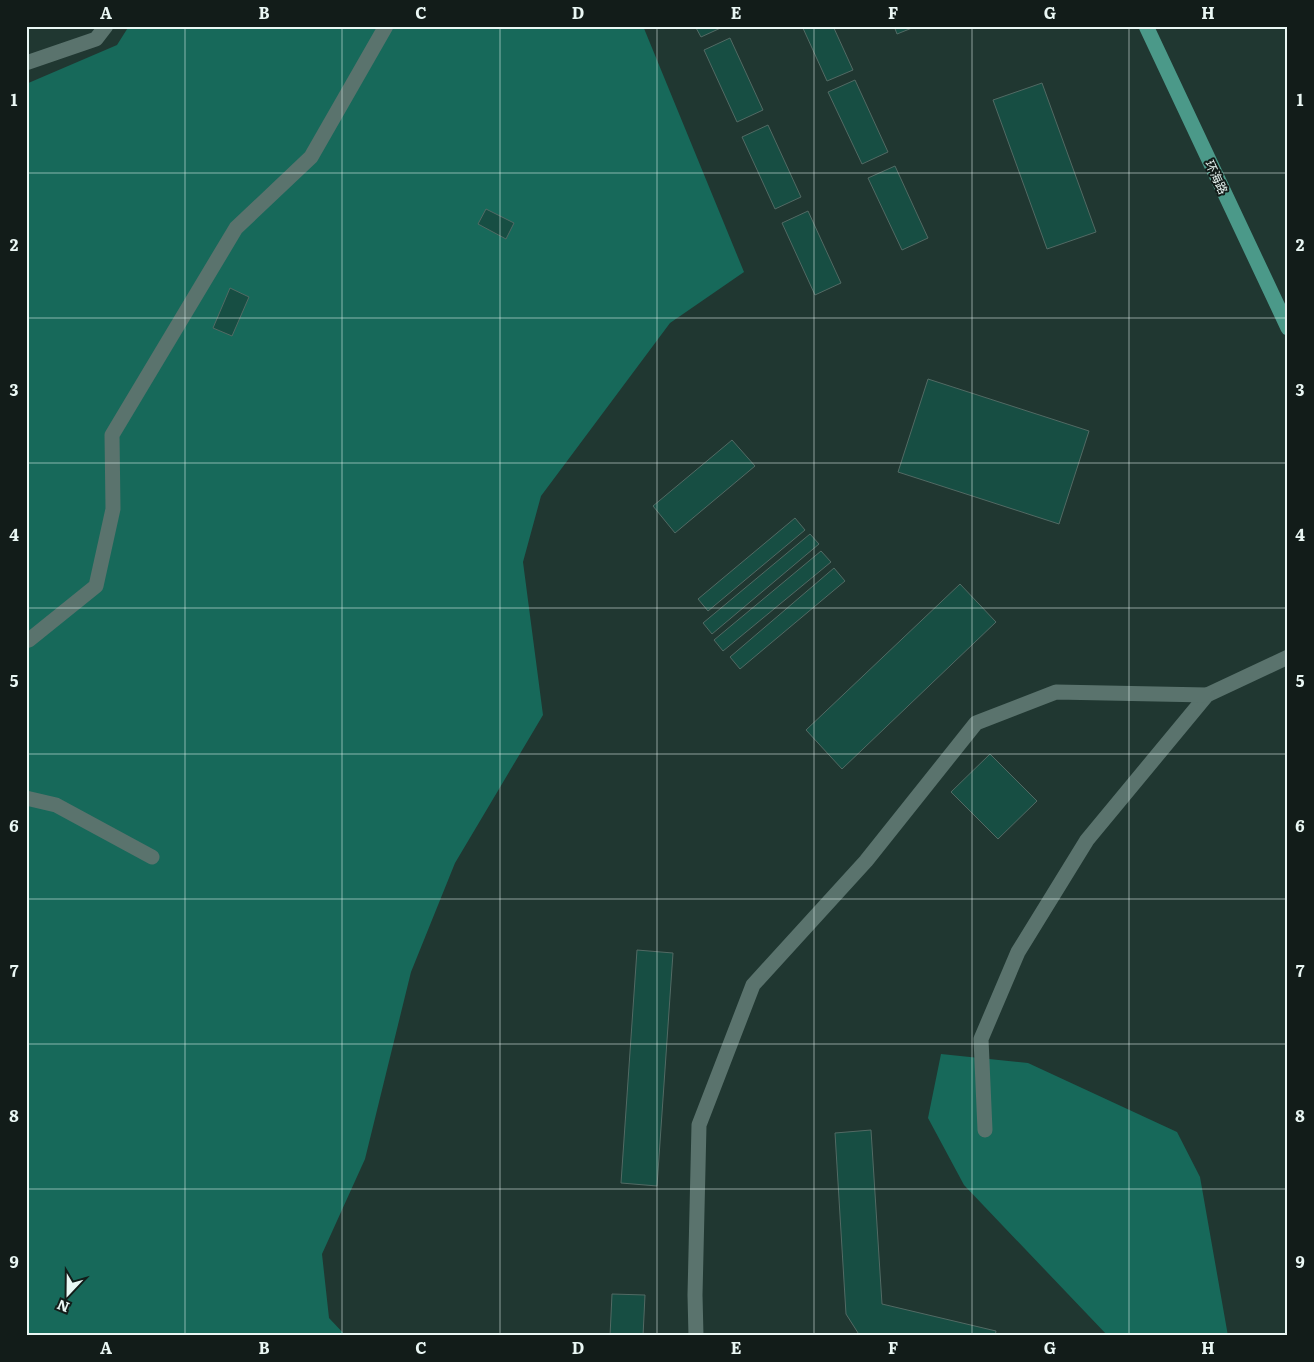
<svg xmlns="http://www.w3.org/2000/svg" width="1314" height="1362" font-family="Literata,'Noto Sans SC',serif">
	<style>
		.forest { fill: #17695a }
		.building { fill: #174e43; stroke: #526a64 }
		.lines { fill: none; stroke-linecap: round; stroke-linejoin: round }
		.lane { stroke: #5a736d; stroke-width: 15 }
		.street { stroke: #5a736d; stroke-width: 15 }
		.primary { stroke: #4b9989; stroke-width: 15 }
		.grid { fill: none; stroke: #eaf7f4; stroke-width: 1; stroke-opacity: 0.55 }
		.labels { text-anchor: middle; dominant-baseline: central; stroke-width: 4; stroke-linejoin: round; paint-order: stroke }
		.street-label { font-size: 12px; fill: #eaf7f4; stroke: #121c19 }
		.neatline { fill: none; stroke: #eaf7f4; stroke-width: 2 }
		.grid-label { font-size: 16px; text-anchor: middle; font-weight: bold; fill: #eaf7f4 }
	</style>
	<rect width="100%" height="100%" fill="#203731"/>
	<path class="forest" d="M129,26H643L744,272L670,323L541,496L523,562L543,715L455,863L411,972L365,1159L322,1254L329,1318L346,1336H26V84L117,45Z
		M941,1054L1028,1063L1177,1132L1200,1177L1228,1336H1108L964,1185L928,1118Z"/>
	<path class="building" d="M695,26H725L701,37Z
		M802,26H833L853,70L827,81Z
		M894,26H917L897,34Z
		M730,38L763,110L737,122L704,50Z
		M855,80L888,152L862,164L828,92Z
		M1042,83L1096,232L1047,249L993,100Z
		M768,125L801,197L775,209L742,137Z
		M895,166L928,238L902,250L868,178Z
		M486,209L514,223L506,239L478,224Z
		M808,211L841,283L815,295L782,223Z
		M230,288L249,297L232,336L213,328Z
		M928,379L1089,431L1059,524L898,472Z
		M732,440L755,466L675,533L653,506Z
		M795,518L805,530L708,611L698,599Z
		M810,534L819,544L712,634L703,623Z
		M821,551L831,562L723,651L714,640Z
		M834,568L845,581L740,669L730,657Z
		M960,584L996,622L842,769L806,730Z
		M990,754L1037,801L998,839L951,792Z
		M637,950L673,953L657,1186L621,1183Z
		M871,1130L882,1304L996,1331L995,1336H860L846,1314L835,1133Z
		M612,1294L645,1295L643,1336H610Z"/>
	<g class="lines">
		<path class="lane" d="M985,1130L981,1039L1018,952L1087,840L1207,695L1288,657"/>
		<path class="street" d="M26,63L96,39L106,26
			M26,641L29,640L96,586L113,509L112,435L236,228L311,157L386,26
			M26,798L56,805L152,857
			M696,1336L695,1295L699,1125L753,985L866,861L976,723L1056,692L1207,695"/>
		<path class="primary" d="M1146,26L1288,328"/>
	</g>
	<path class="grid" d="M185,26V1336M342,26V1336M500,26V1336M657,26V1336M814,26V1336M972,26V1336M1129,26V1336M26,173H1288M26,318H1288M26,463H1288M26,608H1288M26,754H1288M26,899H1288M26,1044H1288M26,1189H1288"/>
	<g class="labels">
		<g class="street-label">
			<text transform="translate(1217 177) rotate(65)">环海路</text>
		</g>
	</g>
	<rect width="1314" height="1362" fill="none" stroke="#121c19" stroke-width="55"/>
	<g transform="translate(68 1294) rotate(202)" stroke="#121c19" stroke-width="4" paint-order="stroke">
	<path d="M0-4L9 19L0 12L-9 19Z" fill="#eaf7f4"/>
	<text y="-8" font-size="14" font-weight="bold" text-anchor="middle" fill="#eaf7f4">N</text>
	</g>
	<rect x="28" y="28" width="1258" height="1306" class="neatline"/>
	<g class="grid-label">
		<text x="106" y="19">A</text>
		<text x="264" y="19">B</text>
		<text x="421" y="19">C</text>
		<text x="578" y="19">D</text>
		<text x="736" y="19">E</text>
		<text x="893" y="19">F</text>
		<text x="1050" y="19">G</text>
		<text x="1208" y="19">H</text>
		<text x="14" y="106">1</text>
		<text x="1300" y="106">1</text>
		<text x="14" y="251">2</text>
		<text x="1300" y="251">2</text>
		<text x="14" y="396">3</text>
		<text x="1300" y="396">3</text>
		<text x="14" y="541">4</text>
		<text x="1300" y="541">4</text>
		<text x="14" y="687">5</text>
		<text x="1300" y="687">5</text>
		<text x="14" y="832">6</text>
		<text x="1300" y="832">6</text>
		<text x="14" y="977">7</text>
		<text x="1300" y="977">7</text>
		<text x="14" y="1122">8</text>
		<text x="1300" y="1122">8</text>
		<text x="14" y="1268">9</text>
		<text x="1300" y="1268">9</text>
		<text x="106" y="1354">A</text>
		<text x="264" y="1354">B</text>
		<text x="421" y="1354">C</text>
		<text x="578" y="1354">D</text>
		<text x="736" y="1354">E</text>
		<text x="893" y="1354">F</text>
		<text x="1050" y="1354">G</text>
		<text x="1208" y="1354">H</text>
	</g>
</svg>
